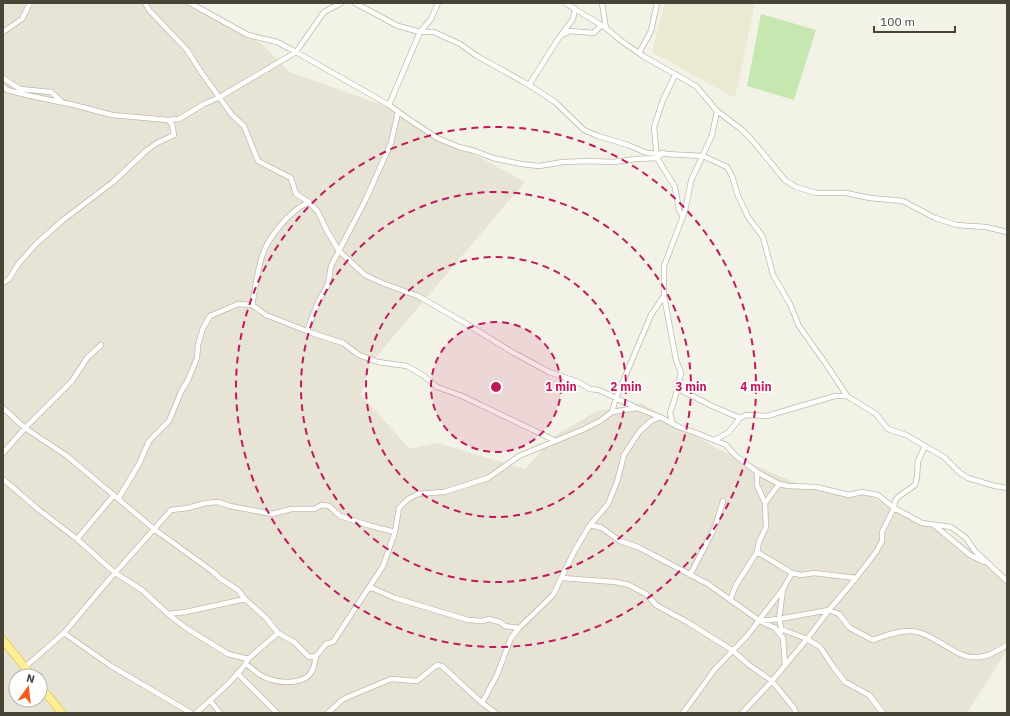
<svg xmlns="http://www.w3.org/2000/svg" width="1010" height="716" font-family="'IBM Plex Sans',sans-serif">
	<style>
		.residential { fill: #e7e4d6; fill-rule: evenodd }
		.education { fill: #ece9d2 }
		.garden { fill: #c7e7b1 }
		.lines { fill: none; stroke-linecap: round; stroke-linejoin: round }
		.minor-casing { stroke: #bfbbaa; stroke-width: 6 }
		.primary-casing { stroke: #e2cf67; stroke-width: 9 }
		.minor { stroke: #fff; stroke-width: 4.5 }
		.primary { stroke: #fcef97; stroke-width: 7 }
		.ring { fill: none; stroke: #c2185b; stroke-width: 2; stroke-dasharray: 7 5 }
		.centre { fill: #c2185b; stroke: #fff; stroke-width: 2 }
		.ring-label { font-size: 12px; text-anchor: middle; font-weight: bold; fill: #c2185b; stroke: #fff; stroke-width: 3.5; stroke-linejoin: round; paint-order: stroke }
	</style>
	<rect width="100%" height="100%" fill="#f3f2e7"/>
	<path class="residential" d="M3,3H189L262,44L290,72L385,106L525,182L370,364L361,395L410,449L438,443L525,469L554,436L597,411L642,403L716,448L812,490L863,493L953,536L1007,577V650L967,713H3ZM16,676H40V700H16Z"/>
	<path class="education" d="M665,3H755L735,98L652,52Z"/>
	<path class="garden" d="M761,14L816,30L794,100L747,86Z"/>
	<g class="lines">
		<defs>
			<path id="minor" d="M145,3L149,10L187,50L201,72L232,115L244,126L258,161L291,178L296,194L309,202L318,212L327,231L339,251L365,275L382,283L418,296L465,323L514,353L549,372L578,382L590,389L599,390L637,408L660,417L679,427L699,434L726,445L735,455L757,472L779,484L788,486L816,487L849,495L862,492L878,495L894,508L922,523L951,527L966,538L975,551L1007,581
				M190,3L248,35L277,42L296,52L389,105L407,118L437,138L459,147L475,151L493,158L521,164L539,166L563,162L589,161L613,162L636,159L657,158L663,153
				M355,3L398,26L420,32H434L460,44L477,56L529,85L555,102L584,130L598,136L628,145L647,153L703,156L727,167L732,176L738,196L748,217L763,237L773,275L790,304L799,326L826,364L847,396
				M565,3L606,28L620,40L643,56L696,86L717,111L741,129L752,140L785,180L796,187L816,193H846L870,198L903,201L935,218L957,225L986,227L1007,232
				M602,3L606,28
				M3,32L22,19L30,3
				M561,35L573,19L575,8
				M639,53L651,31L657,3
				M675,75L663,100L654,127L657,158L675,187L679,210L683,217
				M3,78L20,89L51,92L62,102
				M529,85L560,36L570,31L594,33L601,25
				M3,86L7,90L31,96L74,105L112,115L168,120L179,119L204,104L220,97L296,52L324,12L341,3
				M389,105L420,32L431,19L438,3
				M3,283L9,279L19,263L37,243L63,220L113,182L147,150L157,143L174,135L172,124L168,120
				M252,305C255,290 257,274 261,260C266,239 289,211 309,202
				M307,331L318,302L328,284L331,266L365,201L391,143L398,112
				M677,388L712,406L740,418
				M3,408L25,428L67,456L154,529L212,571L221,579L238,590L245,599L266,618L278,633L294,642L309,657L316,656L326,644L333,642L368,589L372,588L395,598L468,620L482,621L489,619L500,622L505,626L519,628
				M612,412L616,398L651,315L664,296
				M673,424L670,413L675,398L681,373L676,360L664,296V266L685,211L691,181L712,135L717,111
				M715,440L729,432L740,418L746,415L767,416L835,396H847L876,414L888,429L906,435L944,457L960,473L968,478L995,486L1007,488
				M3,453L25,428L72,381L87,358L101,345
				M3,479L39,510L77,539L115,573L142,590L168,614L186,628L228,654L248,659
				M118,499L139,464L149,441L169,421L181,392L188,380L197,358L198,345L203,328L210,316L238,304L252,305L266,315L312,333L343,343L359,355L378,362L407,366L424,376L437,387L462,396L554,440
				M765,503L779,484
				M590,525L602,528L620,541L638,547L708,584L760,621L775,628L783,638L785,665
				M934,525L970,555L984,562
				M77,539L114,495
				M757,552L792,573L801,575L814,573L856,578
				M690,575L715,527L723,501
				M562,578L616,582L629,585L646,594L656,605L687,622L732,650L749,665L772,681L794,708L796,713
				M368,589L383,566L395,532L399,508L408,499L418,494L444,492L488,478L519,456L582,430L600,421L612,412L637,408
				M730,600L736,585L757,552L759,542L766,527L765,503L757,485V472
				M168,614L186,612L245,599
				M760,621L779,619L829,610L839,614L850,628L873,640C885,636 899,630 912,631C939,634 957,664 985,656C993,654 1000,649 1007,645
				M781,629L807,639L820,647L834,668L845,682L869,695L883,713
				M782,631L779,619L783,589L792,573
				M64,633L111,666L191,713
				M246,664C252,668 257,674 264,677C277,683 304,686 312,671C314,667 315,661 316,656
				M25,667L64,633L106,583L171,510L188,508L206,503L218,502L230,506L272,514L291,509H314L322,505L329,506L340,516L371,526L395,532
				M237,673L277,713
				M210,700L220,713
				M196,713C209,701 242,674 248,659L278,633
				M328,713L342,700L348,697L391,679L417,681L437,665L442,666L482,703
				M496,713L482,703L497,675L511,638L519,628L553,595L575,550L590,525L608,504L617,482L624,455L639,432L651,421L660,417
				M683,713L715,669L747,636L783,589
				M742,713L772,681L807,639L829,610L856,578L876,552L882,541V532L894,508L895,501L898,497L915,485L917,477L918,461L925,446"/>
			<path id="primary" d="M3,640L32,676
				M40,686L62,713"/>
		</defs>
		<use href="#minor" class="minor-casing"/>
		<use href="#primary" class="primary-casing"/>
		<use href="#minor" class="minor"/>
		<use href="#primary" class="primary"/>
	</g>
	<circle cx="496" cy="387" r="65" fill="#c2185b" fill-opacity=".12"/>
	<g class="ring">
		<circle cx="496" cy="387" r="65"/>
		<circle cx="496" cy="387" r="130"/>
		<circle cx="496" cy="387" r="195"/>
		<circle cx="496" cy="387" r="260"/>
	</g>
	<circle cx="496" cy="387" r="6" class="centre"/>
	<g class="ring-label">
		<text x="561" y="391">1 min</text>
		<text x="626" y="391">2 min</text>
		<text x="691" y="391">3 min</text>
		<text x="756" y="391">4 min</text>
	</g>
	<rect width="1010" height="716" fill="none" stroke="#474336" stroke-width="8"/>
	<g transform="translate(28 688) rotate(15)"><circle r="19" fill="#ffffff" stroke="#b5b4af"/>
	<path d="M0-3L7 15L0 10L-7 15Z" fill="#f65d1b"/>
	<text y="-6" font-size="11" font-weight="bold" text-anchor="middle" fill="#474336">N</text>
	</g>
	<path d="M874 26v6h81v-6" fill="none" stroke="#474336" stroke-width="2"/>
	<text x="880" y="26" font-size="12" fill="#474336" stroke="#ffffff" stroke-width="3" paint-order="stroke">100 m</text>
</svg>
